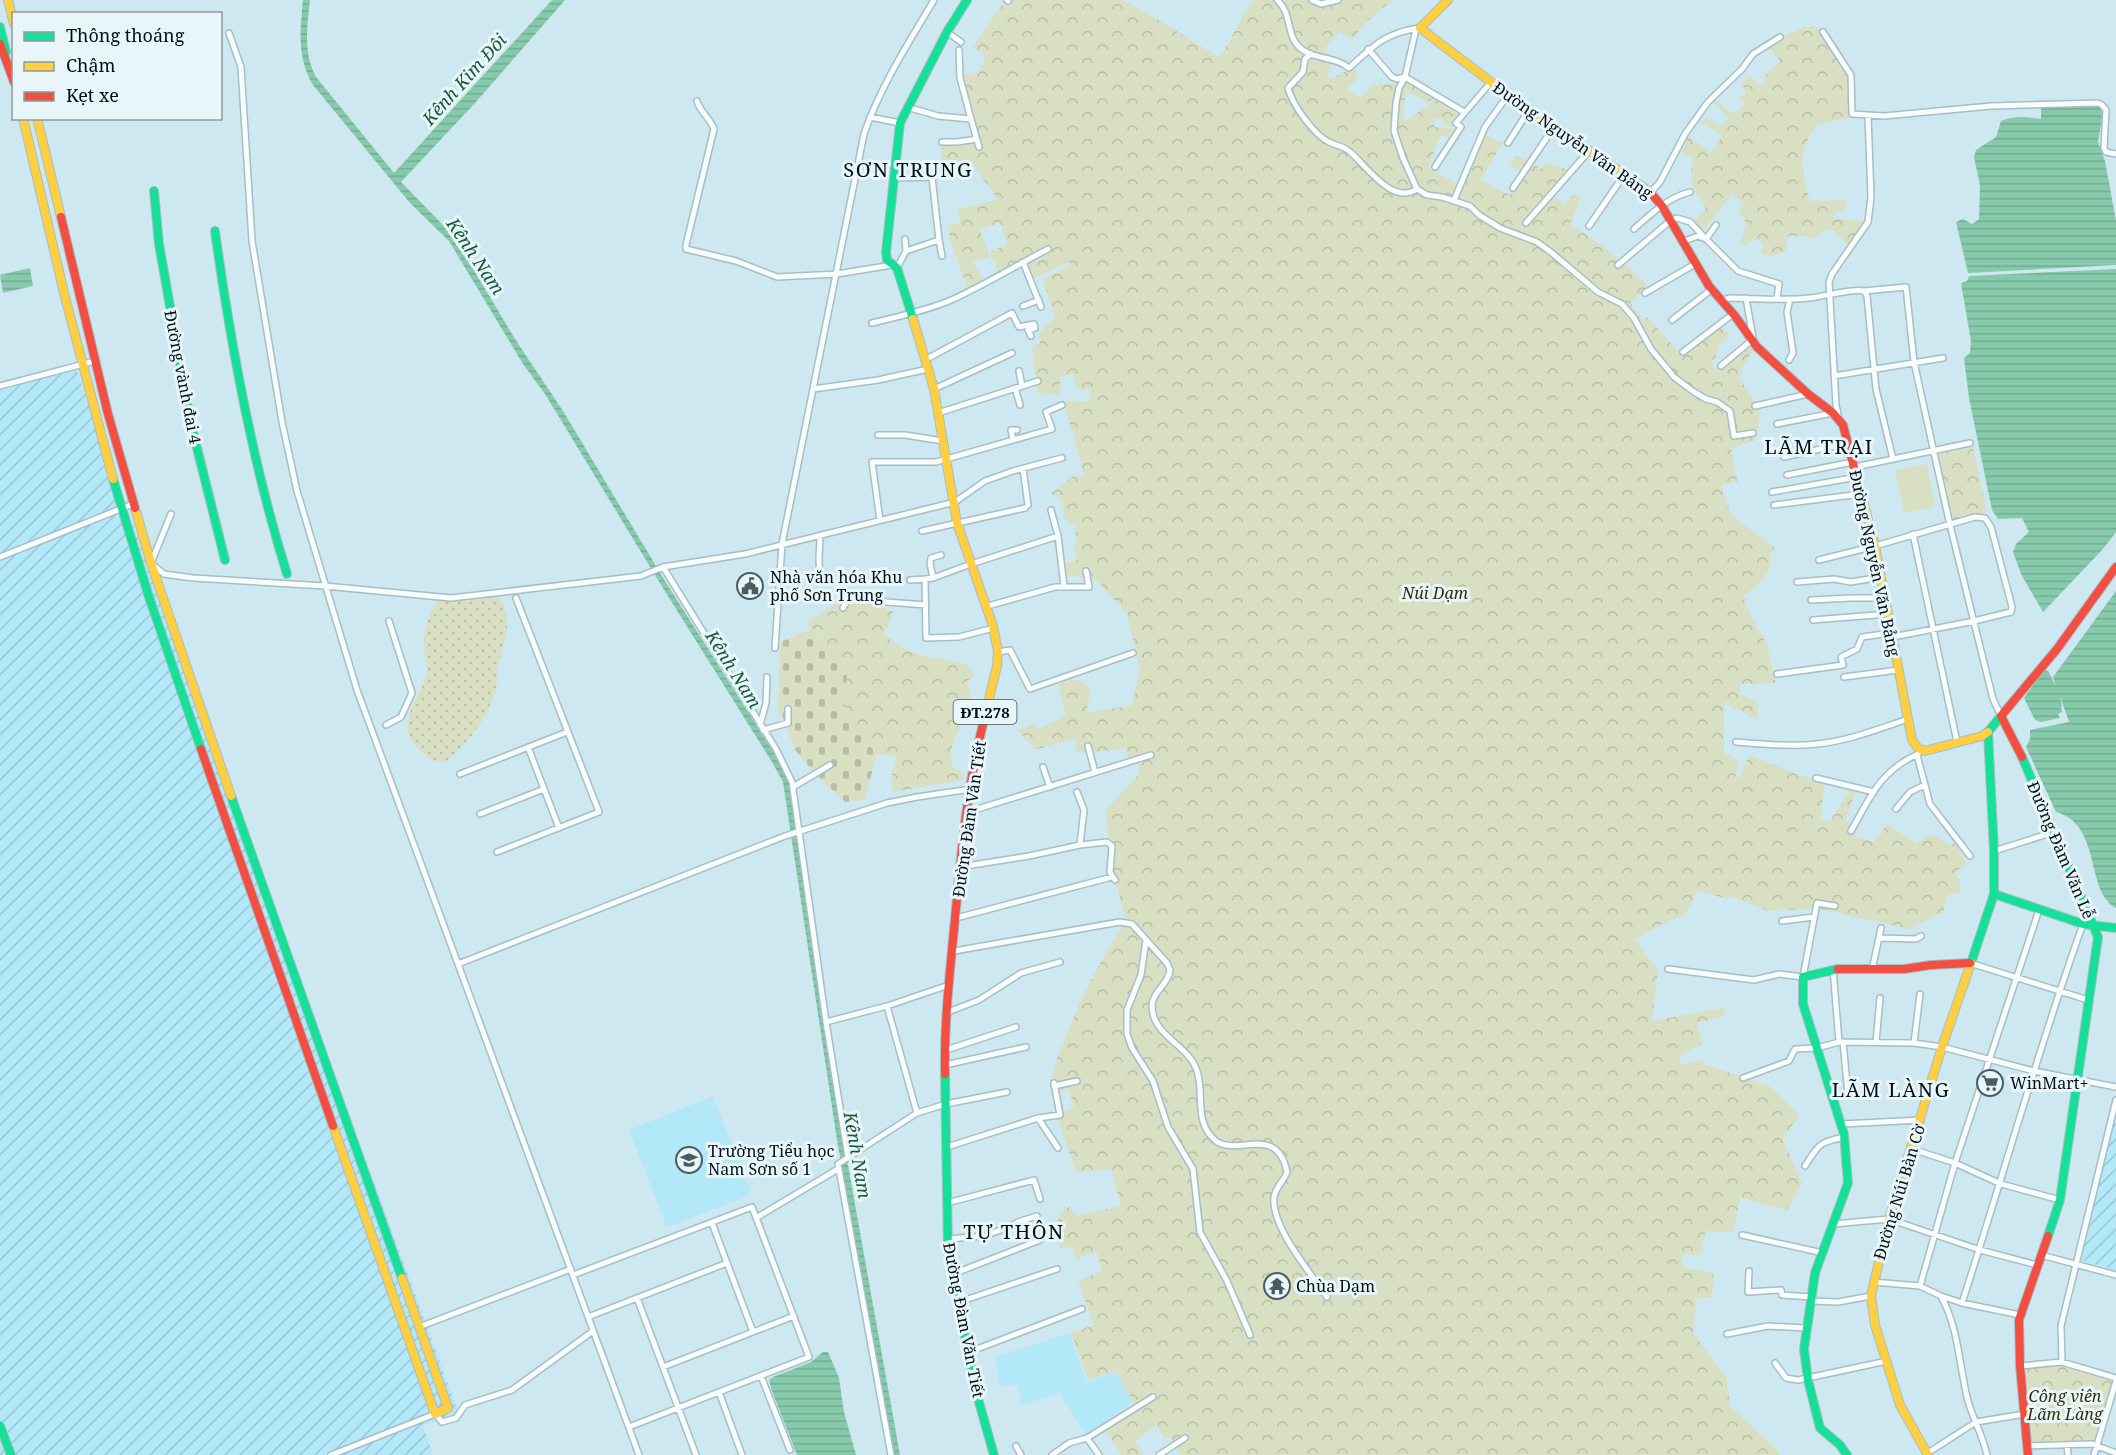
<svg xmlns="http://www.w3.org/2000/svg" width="2116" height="1455" font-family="'Noto Serif',serif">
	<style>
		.built { fill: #b3e8f8 }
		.industrial { fill: url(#industrial-furrows) }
		.grass { fill: url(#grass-dots) }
		.forest { fill: url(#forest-crowns) }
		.cemetery { fill: url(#cemetery-stones) }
		.pitch { fill: #d9dfc2 }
		.water { fill: url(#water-rules) }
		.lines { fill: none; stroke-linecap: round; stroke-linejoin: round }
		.street-casing { stroke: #a6bec5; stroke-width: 8 }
		.fast-casing { stroke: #a6bec5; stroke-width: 10 }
		.slow-casing { stroke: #a6bec5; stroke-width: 10 }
		.jam-casing { stroke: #a6bec5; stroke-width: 10 }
		.street { stroke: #f8fcfd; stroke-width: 5 }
		.fast { stroke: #16e098; stroke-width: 8 }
		.slow { stroke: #ffcf43; stroke-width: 8 }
		.jam { stroke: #f24e42; stroke-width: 8 }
		.labels { text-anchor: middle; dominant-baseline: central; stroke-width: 6; stroke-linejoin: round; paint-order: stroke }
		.shield { fill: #e9f6f9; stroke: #46555a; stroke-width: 1.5 }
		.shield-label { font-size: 15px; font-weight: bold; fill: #001016 }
		.street-label { font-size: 16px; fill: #001016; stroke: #e9f6f9 }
		.poi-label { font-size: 16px; fill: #001016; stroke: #e9f6f9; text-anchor: start }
		.park-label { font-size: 16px; font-style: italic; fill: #342c06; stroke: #e9f6f9 }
		.water-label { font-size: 18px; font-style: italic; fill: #19593a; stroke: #e9f6f9 }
		.quarter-label { font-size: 20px; letter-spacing: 1.5px; fill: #001016; stroke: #e9f6f9 }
	</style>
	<defs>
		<pattern id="industrial-furrows" width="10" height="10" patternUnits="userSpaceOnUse" patternTransform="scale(1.5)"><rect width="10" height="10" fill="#b3e8f8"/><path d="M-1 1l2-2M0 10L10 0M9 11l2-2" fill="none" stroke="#98c6d4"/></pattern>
		<pattern id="grass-dots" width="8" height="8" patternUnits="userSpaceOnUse" patternTransform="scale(1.5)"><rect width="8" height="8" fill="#d9dfc2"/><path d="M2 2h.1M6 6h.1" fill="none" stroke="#b8bea6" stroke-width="1.8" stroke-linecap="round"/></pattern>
		<pattern id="forest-crowns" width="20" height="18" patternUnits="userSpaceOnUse" patternTransform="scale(1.5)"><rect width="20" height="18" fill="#d9dfc2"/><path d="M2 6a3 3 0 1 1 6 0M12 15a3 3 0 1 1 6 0" fill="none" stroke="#b8bea6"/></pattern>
		<pattern id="cemetery-stones" width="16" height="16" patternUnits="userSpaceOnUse" patternTransform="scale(1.5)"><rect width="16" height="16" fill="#d9dfc2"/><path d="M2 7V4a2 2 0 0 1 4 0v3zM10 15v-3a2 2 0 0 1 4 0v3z" fill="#b8bea6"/></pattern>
		<pattern id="water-rules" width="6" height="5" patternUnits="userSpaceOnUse" patternTransform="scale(1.5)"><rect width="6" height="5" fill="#86caab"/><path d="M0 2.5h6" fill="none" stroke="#72ac92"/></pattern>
	</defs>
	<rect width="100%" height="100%" fill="#cde8f0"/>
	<path class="built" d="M713,1096L750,1190L748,1196L667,1227L629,1130Z
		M1069,1333L1087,1382L1115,1372L1133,1402L1086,1435L1060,1393L1022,1405L1018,1384L1000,1387L995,1357Z"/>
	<path class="industrial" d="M75,366L458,1411L423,1426L433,1455H0V386Z
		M2116,1106V1270L2076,1259Z"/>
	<path class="grass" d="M497,594C516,624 504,638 498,668C497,673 498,678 497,682C492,715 470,741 445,762C434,762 429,759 421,752C391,724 421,700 427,672C428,664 424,653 424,644C423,631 431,606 442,598C451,592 485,594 497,594Z"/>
	<path class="forest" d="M1005,0H1122L1144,11L1220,58L1252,0H1392L1363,25L1353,39L1339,32L1325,48L1333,59L1328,74L1330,79L1353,68L1358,77L1348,89L1359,98L1372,85L1410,82L1434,98L1428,102L1406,91L1403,112L1405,122L1435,100L1459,115L1454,126L1446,127L1443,119L1435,118L1434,127L1456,129L1450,138L1441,134L1428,168L1463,187L1486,135L1503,143L1480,180L1510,195L1526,176L1510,166L1515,155L1542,169L1547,162L1569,170L1550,192L1564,205L1575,193L1579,195V203L1570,225C1600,241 1624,263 1649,287L1630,302L1641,319L1647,317L1683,357L1721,327L1730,335L1717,346L1720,350L1711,363V367L1720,368L1750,344L1754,350L1742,367L1739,378L1761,410L1755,440L1731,448L1737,481L1721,485L1731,515L1776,549L1770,554L1771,567L1758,585L1743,596L1751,616L1767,644L1776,683L1740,684V694L1758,702V720L1724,703V753L1738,760L1736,778L1739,779L1749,755L1824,784L1821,820L1830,821L1850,790L1856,792L1845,820L1850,824L1856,836L1873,842L1887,824L1916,843L1933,834L1949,845L1956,843L1966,863L1957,871L1961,892L1948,895L1943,912L1909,929L1816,908L1768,911L1730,896L1727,899L1698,890L1684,917L1672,919L1634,939L1658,970L1652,1021L1723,1008L1726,1015L1697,1023L1703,1043L1679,1056L1682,1065L1701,1059L1707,1065L1771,1087L1799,1115L1783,1140L1802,1183L1787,1211L1740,1197L1733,1232L1706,1231L1700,1255L1684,1254L1681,1267L1714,1273L1712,1297L1697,1298L1693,1333L1727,1379L1730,1406L1775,1448L1780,1455H1181L1170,1438L1164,1437L1157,1425L1135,1441L1143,1455H1121L1105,1430L1137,1409L1116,1371L1088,1380L1071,1333L1094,1325L1078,1281L1102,1271L1097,1252L1076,1259L1072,1247L1061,1248L1053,1228L1064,1209L1070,1207L1076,1216L1121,1206L1111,1169L1076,1172L1056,1115L1074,1107L1069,1090L1052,1092C1051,1071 1057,1058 1065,1039C1081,996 1102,958 1126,920L1111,865L1106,810L1140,773L1137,757L1129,759L1126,749L1078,753L1075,738L1035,750L1018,730L1033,724L1038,729L1066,716L1058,685L1071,680H1079L1091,689L1086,713L1132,705L1140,670L1127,614L1096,580L1066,574L1063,565L1077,560L1074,545L1077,542L1075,526L1062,517L1065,514L1060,497L1050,494L1072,477L1084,474L1064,402L1091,401L1088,389L1076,390L1074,374L1060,376L1061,395L1038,393L1032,347L1040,344L1039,334L1045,325L1055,319L1043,279L1070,265L1069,262L1032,279L1022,260L999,273L990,253L1007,243L1000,222L980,230L990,257L973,261L984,282L968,290L951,242L948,226L961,222L957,209L998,200L970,160L941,171V145L974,142L978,149H981L961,73L978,74L986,56L973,47Z
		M1815,26L1823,31L1849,74V112L1861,113V115L1817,125C1797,152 1801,170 1810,201L1847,200L1844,211L1834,212L1833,218L1865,222L1849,246L1830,228L1810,239L1807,236H1788L1786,251L1772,256L1761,254L1763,247L1760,241L1752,239L1746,246L1740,243C1745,230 1750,221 1738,212L1743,204L1732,194L1704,230L1693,220L1706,210C1696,187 1686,188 1694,159L1681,153L1689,136L1711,153L1722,136L1701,122L1706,117L1721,126L1729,118L1715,103L1718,101L1732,114L1745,105L1740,98L1746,90L1740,84L1749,75L1759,85L1765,81L1764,77L1780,61L1769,47C1783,36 1798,28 1815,26Z
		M1973,447L1987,512L1953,520L1938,454Z
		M848,596L893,611L891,621L884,633C902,657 942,657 969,665L974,675L967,682C981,711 944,735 952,767L962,773L964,778L962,780L893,792L891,778L897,756L877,754L859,735L848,716L842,701L849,667L833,658L820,634L805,624Z
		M2059,1365L2101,1376L2111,1380V1386L2096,1440L2037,1444L2030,1440L2026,1372L2028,1368Z"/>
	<path class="cemetery" d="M813,629L836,653L834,658L849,667L842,701L859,734L877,754L865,800L845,802L820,779L795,750L787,728L778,712L780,642Z"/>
	<path class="pitch" d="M1927,464L1935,507L1904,513L1895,470Z"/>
	<path class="water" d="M303,0H310C307,28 303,52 316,77L394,173L552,0H565L475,103L401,182L443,225L472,267L515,339L563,411L665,581L779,761L789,782L814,962L835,1093L900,1455H894L837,1140L783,782L772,762L666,593L545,394L523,364L449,241L410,203L313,85C297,58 300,30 303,0Z
		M2094,105L2099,106L2103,113L2098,142L2105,161L2116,221V265L1968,273L1956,222L1963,219L1972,224L1979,219L1980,185L1974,157L1976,150L1996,137L2001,121C2015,115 2027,117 2041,119V107Z
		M30,268L33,286L3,293L0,275Z
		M2116,269V532L2103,549L2043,612L2021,574L2013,552L2016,544L2029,532L2022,518L1998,519L1992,510L1969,398L1964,358L1970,353L1971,341L1961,283L1967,281L1969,276Z
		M2116,591V908C2085,892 2102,824 2056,812L2026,747L2030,739V730L2069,722L2060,696L2062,706L2061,707L2062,712L2058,714L2060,718L2041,722L2035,720L2024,698L2044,670L2048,671L2056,686L2053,677Z
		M823,1352H828L839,1378L844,1412L856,1455H797L772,1391L769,1380L773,1377L811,1362Z"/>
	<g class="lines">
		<defs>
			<path id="street" d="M1007,0L1008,1
				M1277,0C1292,12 1286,36 1300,48C1314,60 1335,56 1349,68C1373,46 1385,33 1419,28
				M1312,0L1321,4L1338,0
				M1416,29L1405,77L1399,88L1396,103L1394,131L1403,158L1417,189L1427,195L1442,197L1470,206L1479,215L1500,228L1537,242L1552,253L1598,292L1622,304L1634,318L1651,349L1674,377L1694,392L1706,399L1717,402L1730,411L1734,436L1753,433
				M947,32L961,42
				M1823,32L1851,75L1852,114L1884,116L1991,106L2098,103L2102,105L2106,110L2104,148L2106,152L2116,154
				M229,33L241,67L252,241L282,422L297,491L357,690L639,1455
				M1368,49L1392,77L1397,79L1405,77L1464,112
				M1311,54L1305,59L1303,72L1288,88C1292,104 1314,135 1329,142C1336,146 1344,146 1350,152C1366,165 1392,206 1417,189
				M697,101C700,112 710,118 714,129L686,245V249L736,261L777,277L837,274L892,265
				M907,107L938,116L971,119L960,78L959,50
				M870,117L900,123
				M971,119L979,147
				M942,142H957L977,139
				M1508,143L1529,110
				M1435,167L1461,127L1456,123L1491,82
				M895,178L932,177L939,240L906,251L897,268
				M1513,188L1554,127
				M1650,193L1660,182L1685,134L1708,102L1742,69L1753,54L1780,37
				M1454,200L1485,127L1508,95
				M1526,223L1589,151
				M1589,226L1624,175
				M1634,229C1652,213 1667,198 1690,192
				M905,239L906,251
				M939,240L942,256
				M1682,242L1698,236L1706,239L1738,271L1779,284L1777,298
				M1023,262L1041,307
				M1618,265L1670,221L1677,218L1690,222L1706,239L1716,225
				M1864,291L1906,287L1914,362L1950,525L1993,699L2001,716
				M1645,293L1695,264
				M1746,298L1753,338
				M1721,301L1729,298C1755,298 1783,301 1809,298C1823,297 1853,288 1864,291L1867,296L1876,389L1893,459
				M1023,306L1039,300
				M1672,320L1712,289
				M872,323C898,317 924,311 949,301C983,286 1015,266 1048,249
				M1683,352L1733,314
				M925,360L1012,313L1019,327L1034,324L1035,328L1028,330L1031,336
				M1789,360L1793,353L1787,312L1790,299
				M1721,366L1752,340
				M1019,371L1022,386
				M1834,376L1943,358
				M0,386L95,361
				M1015,388L1020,405
				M813,389L878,380L928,369
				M934,389L1012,353
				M1755,406L1808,394
				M938,413L1038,381
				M1839,420L1836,405L1829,282L1832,274L1868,222L1871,197L1868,116
				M1777,424L1833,413
				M878,435H905L943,441
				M1013,440L1011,430H1017
				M1784,457L1848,443
				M1855,467L1970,443
				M1023,469L1028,505
				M1787,475L1853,462
				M1772,492L1857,477
				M1774,505L1861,494
				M1051,510L1058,536L1064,586
				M171,514L151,563L164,574L193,578L325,586L451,598L641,576L663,567L745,554L955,502L985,481L1013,471L1062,458
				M880,520L872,462H936L1052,429L1046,412L1062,405
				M922,531L1025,508
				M1913,534L1957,742
				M820,535C820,552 817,563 821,579
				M0,557L133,504
				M1819,560L1875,546L1975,517L1985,518L1991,527L2012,607L2011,612L1974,621L1893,637
				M663,567L776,749L792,782L826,1022L848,1157
				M933,578L930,563L931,558L941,555
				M910,580L925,579
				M1797,582L1834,579L1851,582L1881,577
				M1811,600L1851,598H1885
				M988,606L1055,587H1089L1086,571
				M843,608L847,601L857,596L887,602L926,605
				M1813,620L1888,614
				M994,628L959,637L926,638L925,579L933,578L971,564L1058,536
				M775,648L782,544L864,134C880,87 909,42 934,0
				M998,652L1010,650L1030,689L1133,653
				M1777,674L1843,665L1841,657L1857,649L1862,637L1891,633
				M1844,677L1898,670
				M386,725L401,717L412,693L389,621
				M760,725L766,703L767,677
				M763,730L788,723V709
				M1736,742C1763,744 1790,747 1817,744C1848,741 1878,729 1908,719
				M1088,746L1095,772
				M528,747L559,828
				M1917,755L1930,804L1970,856
				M1043,767L1050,787
				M460,774L567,732
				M1816,778L1874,792
				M793,787L830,765
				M1077,792L1084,810L1080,845
				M1896,809L1910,792L1925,785
				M968,812L1151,755
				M480,814L544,789
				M1851,831C1871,796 1880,771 1918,754
				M1994,851L2054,832
				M497,852L599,812L516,598
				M960,867L1029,856L1080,845L1107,842L1112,846L1110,872L1115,880
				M956,918L1112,877
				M1782,921L1814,917
				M1879,938L1916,939L1921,936
				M1146,940L1141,975L1127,1010V1034L1132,1048L1153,1081L1168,1127L1193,1169L1200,1232L1227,1281L1250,1335
				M954,951L1120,922L1132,924L1167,963L1170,970C1169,984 1152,992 1152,1006C1152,1035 1186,1044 1196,1068C1206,1092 1192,1122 1216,1141C1237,1157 1277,1123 1287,1172C1284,1181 1276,1186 1274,1197C1271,1227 1310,1272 1327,1297
				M1970,963L2088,1000
				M458,964L785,836L887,803L917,797L971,789
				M1668,969L1754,980L1779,974L1803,977L1817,903L1835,906
				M1833,969L1839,1042
				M1872,970L1881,928
				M887,1006L917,1113
				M948,1012L979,1000L1021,973L1060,962
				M826,1022L887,1006L949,985
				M1843,1042L1848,1094
				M1876,1042L1880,998
				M1914,1043L1920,994
				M946,1050L1016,1027
				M945,1065L1026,1047
				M1743,1078L1789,1061L1795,1049L1817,1048L1839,1042L1914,1043L1942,1047L2034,1071L2116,1087
				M1054,1086L1077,1081
				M1038,1118L1058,1148
				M1842,1124L1921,1120
				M947,1147L1038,1118L1060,1115L1054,1083
				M1912,1149L1955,1163L2001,1184L2060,1200
				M1805,1166C1819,1144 1819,1142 1845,1137
				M947,1203L1034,1180L1040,1199
				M756,1218L838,1169
				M712,1223L753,1332
				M1833,1224L1889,1219L1980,1250L2037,1265
				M1742,1235L1823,1253
				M948,1239L984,1236L1009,1227L1018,1222L1037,1216
				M2041,1255L2116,1275
				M1749,1271L1748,1292L1781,1290L1782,1295L1811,1297
				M953,1274L1040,1240
				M573,1275L752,1207L809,1357L629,1427
				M1873,1282L1920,1286L1941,1296L1962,1303L2020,1315
				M1920,1286L1955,1163L2039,910
				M1941,1296C1959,1329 1959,1366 1968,1401C1973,1419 1983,1436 1987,1455
				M637,1298L696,1455
				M1810,1301L1838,1302L1871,1296
				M959,1302L1057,1269
				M1962,1303C2003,1177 2038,1049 2083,924
				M588,1317L727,1263
				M419,1327L571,1269
				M1727,1334L1768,1326L1806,1328
				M969,1352L1082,1309
				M2062,1362L2061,1326L2116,1100
				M1775,1363L1786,1378L1798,1380L1887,1361
				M2020,1366L2062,1362L2116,1378
				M663,1367L794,1316
				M761,1376L790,1450
				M719,1392L742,1455
				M1087,1438L1099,1455
				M2067,1445L2068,1455
				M1016,1446L1021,1455
				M2027,1446L2092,1444L2116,1453
				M1926,1454L1976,1422L2025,1414
				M331,1455L435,1414L442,1422L456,1418L465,1405L512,1390L593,1331
				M891,1455L838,1164L917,1113L946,1104L1007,1092
				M1052,1455L1069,1443L1087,1438L1153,1397
				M1159,1455L1185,1438
				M2094,1455L2116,1381"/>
			<path id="fast" d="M0,27L6,52
				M154,191L159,244L190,420L225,560
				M215,231C231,347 252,462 287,574
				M913,319L897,268L887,260L886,252L900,123L947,32L967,0
				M113,479L149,597L201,749
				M2022,757L2098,937L2060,1200L2048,1236
				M231,796L402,1278
				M1994,894L2083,924L2116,928
				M1971,963L1994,894V851L1988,732L2001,716
				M1838,969L1803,977V1004L1844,1134L1848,1183L1815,1273L1804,1349L1808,1380L1820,1428L1840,1445L1847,1455
				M945,1074L948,1251L977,1395L994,1455
				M0,1426L11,1455"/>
			<path id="slow" d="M8,0L14,24
				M1448,0L1420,28L1508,95L1650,192
				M23,118L64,293L113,479
				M37,118L61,217
				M913,319L934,389L957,523L993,626L998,652L997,666L983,724
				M1856,475L1875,546L1912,740L1918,748L1925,751L1982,736L1988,732
				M135,508L151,563L231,796
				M333,1126L435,1414L448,1408L402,1278
				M1928,1455L1900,1405L1875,1325L1871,1296L1889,1219L1942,1047L1971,963"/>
			<path id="jam" d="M0,44L14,82
				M1650,192L1662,206L1709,286L1735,316L1757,347L1808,394L1833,413L1843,425L1856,475
				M61,217L108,414L135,508
				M201,749L333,1126
				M2022,757L2001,716L2057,649L2116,567
				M1838,969H1904L1931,965L1970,963
				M945,1074C944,1023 950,970 955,919C961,854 967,787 983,724
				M2028,1455L2020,1366L2019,1320L2048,1236"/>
		</defs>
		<use href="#street" class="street-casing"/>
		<use href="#fast" class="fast-casing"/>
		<use href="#slow" class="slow-casing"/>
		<use href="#jam" class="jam-casing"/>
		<use href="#street" class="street"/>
		<use href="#fast" class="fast"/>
		<use href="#slow" class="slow"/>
		<use href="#jam" class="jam"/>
	</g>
	<defs>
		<symbol id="civic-ring" viewBox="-11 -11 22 22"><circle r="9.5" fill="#e9f6f9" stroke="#485c62" stroke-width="1.5"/><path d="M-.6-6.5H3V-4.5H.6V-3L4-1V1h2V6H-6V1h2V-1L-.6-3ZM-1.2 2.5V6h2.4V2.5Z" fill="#485c62"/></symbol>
		<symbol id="supermarket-ring" viewBox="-11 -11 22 22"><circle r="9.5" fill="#e9f6f9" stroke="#485c62" stroke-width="1.5"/><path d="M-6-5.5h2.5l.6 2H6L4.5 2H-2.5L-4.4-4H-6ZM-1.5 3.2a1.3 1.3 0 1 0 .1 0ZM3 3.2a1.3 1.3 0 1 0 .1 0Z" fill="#485c62"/></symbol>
		<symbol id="school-ring" viewBox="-11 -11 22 22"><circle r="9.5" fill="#e9f6f9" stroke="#485c62" stroke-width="1.5"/><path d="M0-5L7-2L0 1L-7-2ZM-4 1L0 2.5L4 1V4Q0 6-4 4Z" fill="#485c62"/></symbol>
		<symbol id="temple-ring" viewBox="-11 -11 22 22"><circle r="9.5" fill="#e9f6f9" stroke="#485c62" stroke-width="1.5"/><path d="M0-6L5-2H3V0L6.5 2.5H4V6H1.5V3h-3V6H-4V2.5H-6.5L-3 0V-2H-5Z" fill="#485c62"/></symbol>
	</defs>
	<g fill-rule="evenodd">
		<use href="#civic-ring" x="735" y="571" width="30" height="30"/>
		<use href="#supermarket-ring" x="1975" y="1068" width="30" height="30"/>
		<use href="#school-ring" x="674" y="1145" width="30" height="30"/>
		<use href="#temple-ring" x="1262" y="1271" width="30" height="30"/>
	</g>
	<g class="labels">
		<rect class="shield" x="953.5" y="700" width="63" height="24" rx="4.5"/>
		<g class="shield-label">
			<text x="985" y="712">ĐT.278</text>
		</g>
		<g class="street-label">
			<text transform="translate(1573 140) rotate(35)">Đường Nguyễn Văn Bảng</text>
			<text transform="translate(183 377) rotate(79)">Đường vành đai 4</text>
			<text transform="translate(1875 563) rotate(78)">Đường Nguyễn Văn Bảng</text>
			<text transform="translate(969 819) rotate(-82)">Đường Đàm Văn Tiết</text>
			<text transform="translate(2061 850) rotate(67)">Đường Đàm Văn Lễ</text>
			<text transform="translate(1899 1192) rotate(-73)">Đường Núi Bàn Cờ</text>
			<text transform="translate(964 1320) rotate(79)">Đường Đàm Văn Tiết</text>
		</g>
		<g class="poi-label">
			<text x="770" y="577">Nhà văn hóa Khu<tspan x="770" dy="18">phố Sơn Trung</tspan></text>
			<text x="2010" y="1083">WinMart+</text>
			<text x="708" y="1151">Trường Tiểu học<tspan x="708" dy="18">Nam Sơn số 1</tspan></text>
			<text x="1296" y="1286">Chùa Dạm</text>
		</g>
		<g class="park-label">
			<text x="1435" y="593">Núi Dạm</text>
			<text x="2065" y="1396">Công viên<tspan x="2065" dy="18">Lãm Làng</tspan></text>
		</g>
		<g class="water-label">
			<text transform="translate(464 79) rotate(-48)">Kênh Kim Đôi</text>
			<text transform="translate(476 256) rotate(56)">Kênh Nam</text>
			<text transform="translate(734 669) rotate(58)">Kênh Nam</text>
			<text transform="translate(858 1155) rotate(80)">Kênh Nam</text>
		</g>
		<g class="quarter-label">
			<text x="908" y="169">SƠN TRUNG</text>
			<text x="1819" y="446">LÃM TRẠI</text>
			<text x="1891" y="1089">LÃM LÀNG</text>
			<text x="1014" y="1231">TỰ THÔN</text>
		</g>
	</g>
	<rect x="12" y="12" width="210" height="108" fill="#e9f6f9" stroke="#8c9a9e" stroke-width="1.5"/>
	<rect x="24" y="32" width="30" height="9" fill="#16e098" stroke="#8c9a9e" stroke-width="1.5"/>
	<text x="66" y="42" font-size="18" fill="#001016">Thông thoáng</text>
	<rect x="24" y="62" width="30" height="9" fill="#ffcf43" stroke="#8c9a9e" stroke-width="1.5"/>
	<text x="66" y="72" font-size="18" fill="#001016">Chậm</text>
	<rect x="24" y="92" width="30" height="9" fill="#f24e42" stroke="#8c9a9e" stroke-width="1.5"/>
	<text x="66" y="102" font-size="18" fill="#001016">Kẹt xe</text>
</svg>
